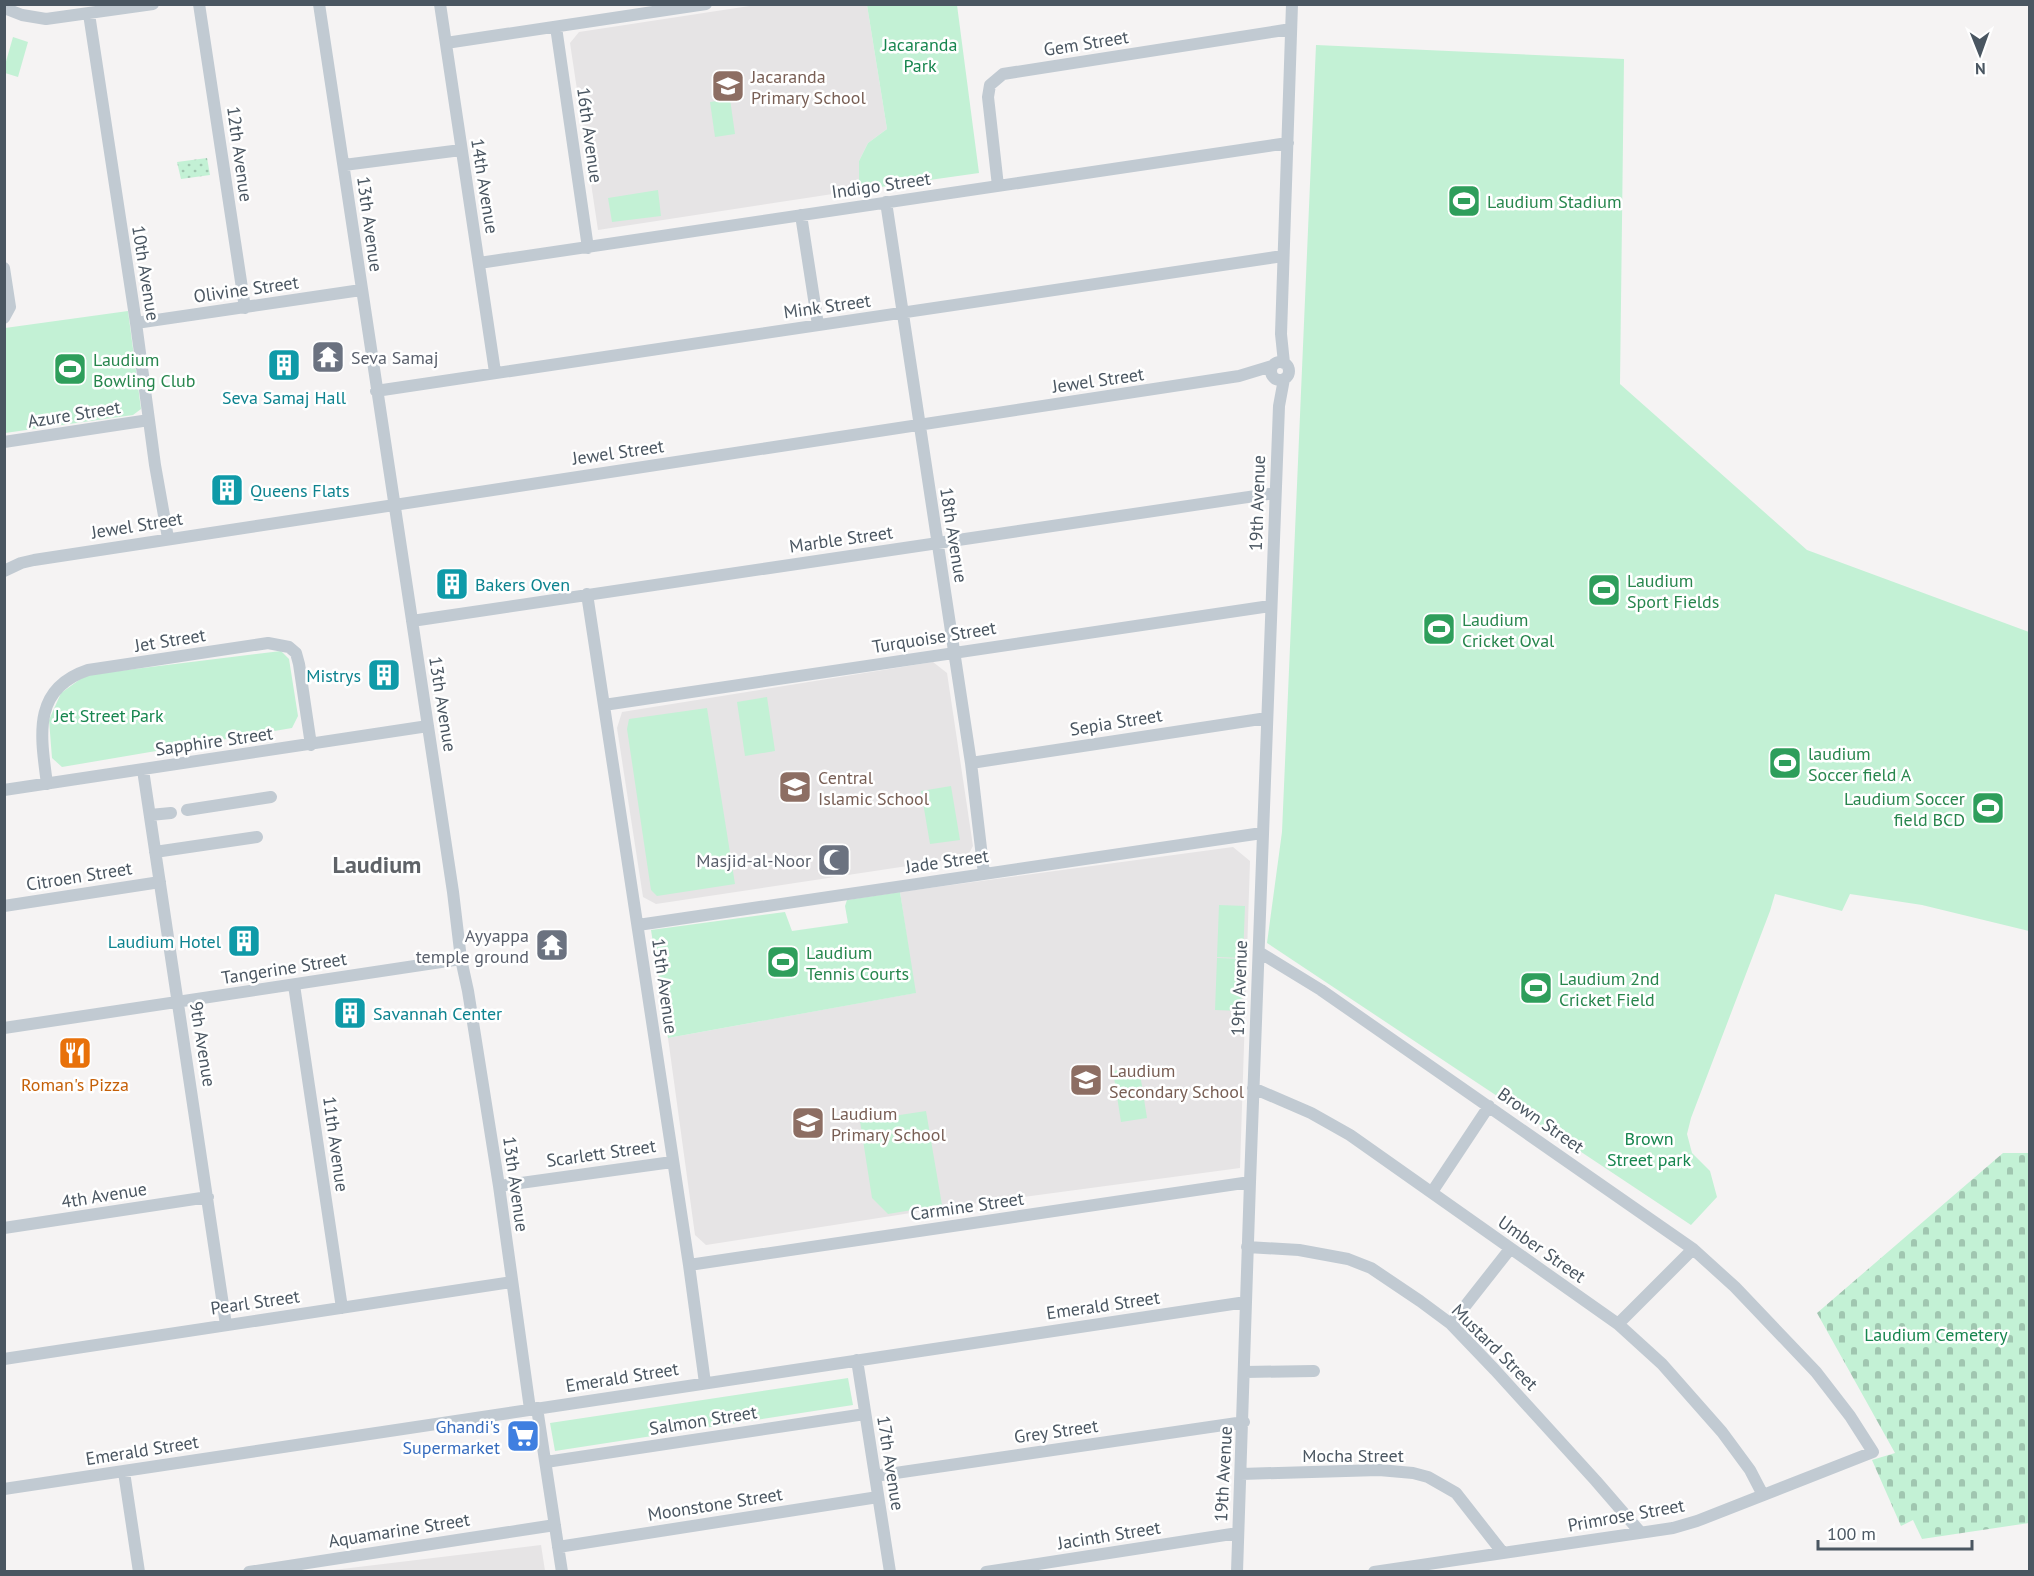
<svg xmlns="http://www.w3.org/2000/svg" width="2034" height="1576" font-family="'PT Sans',sans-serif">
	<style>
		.education { fill: #e6e4e5 }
		.grass { fill: url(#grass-dots) }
		.cemetery { fill: url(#cemetery-stones) }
		.park { fill: #c3f1d5 }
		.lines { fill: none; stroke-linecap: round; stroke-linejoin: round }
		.minor { stroke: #c1cad2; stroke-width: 12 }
		.labels { text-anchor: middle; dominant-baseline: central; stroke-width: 5; stroke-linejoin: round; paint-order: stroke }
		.street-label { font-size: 18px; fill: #4a5661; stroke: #fff }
		.park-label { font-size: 18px; fill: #17864f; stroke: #fff }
		.education-label { font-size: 18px; fill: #785e54; stroke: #fff; text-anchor: start }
		.leisure-label { font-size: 18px; fill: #27864d; stroke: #fff; text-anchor: start }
		.worship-label { font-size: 18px; fill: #5b616d; stroke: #fff; text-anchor: end }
		.culture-label { font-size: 18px; fill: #0d838f; stroke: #fff; text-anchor: start }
		.food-label { font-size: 18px; fill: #c56008; stroke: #fff }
		.shop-label { font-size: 18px; fill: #366cbe; stroke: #fff; text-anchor: end }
		.district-label { font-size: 24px; font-weight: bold; fill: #5f6368; stroke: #fff }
	</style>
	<defs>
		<pattern id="grass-dots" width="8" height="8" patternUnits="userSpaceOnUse" patternTransform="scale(1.5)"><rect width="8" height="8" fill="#c3f1d5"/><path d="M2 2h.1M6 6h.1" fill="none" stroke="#a0c6b0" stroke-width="1.8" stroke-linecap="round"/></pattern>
		<pattern id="cemetery-stones" width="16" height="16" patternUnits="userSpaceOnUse" patternTransform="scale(1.5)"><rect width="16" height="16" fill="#c3f1d5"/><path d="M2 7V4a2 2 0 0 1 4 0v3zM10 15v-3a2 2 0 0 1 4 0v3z" fill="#a0c6b0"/></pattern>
	</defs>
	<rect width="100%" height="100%" fill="#f5f3f3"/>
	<path class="education" d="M756,5H867L887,129L868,143L859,161V190L598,230L570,43L579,32Z
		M933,662L947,673L973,846L967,857L656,904L643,897L617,728L622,712Z
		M1233,847L1250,861L1240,1168L949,1207L706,1245L695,1235L668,1038L915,993L900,892Z
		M541,1545L545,1571H325Z"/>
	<path class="grass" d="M207,158L210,175L181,179L177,162Z"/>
	<path class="cemetery" d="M2003,1153H2029V1523L1922,1539L1913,1520L1901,1526L1872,1460L1895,1453L1817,1313Z"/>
	<path class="park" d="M867,5H957L979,173L859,190V161L868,143L887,129Z
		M13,37L28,42L18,77L5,73V65Z
		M1316,45L1624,59L1620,384L1807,550L2029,632V931L1922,905L1850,894L1842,911L1775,894L1770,911L1691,1118L1687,1134L1692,1153L1710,1171L1717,1197L1691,1225L1267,943L1282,832Z
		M730,99L735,134L715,137L710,102Z
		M658,190L661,216L612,222L608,198Z
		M128,311L141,409L133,415L5,433V328Z
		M281,651L289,659L298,716L292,728L62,767L52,758L49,720L61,693L86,675Z
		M767,697L775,751L745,756L737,702Z
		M707,708L735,884L657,896L651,890L627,729L629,719Z
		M951,786L960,840L930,844L921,791Z
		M900,892L916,993L668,1038L651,930L785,912L792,931L848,923L845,906L847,900Z
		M1219,905L1245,906L1243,958L1217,957Z
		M1217,958L1243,959L1241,1011L1215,1010Z
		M1139,1067L1147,1118L1121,1122L1113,1071Z
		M926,1111L942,1205L888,1214L872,1198L860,1121Z
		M848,1378L853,1405L555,1451L550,1423Z"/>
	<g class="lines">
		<path class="minor" d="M199,4L245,308
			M319,4L453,892L461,959L468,991L499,1186L530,1409
			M440,4L495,372
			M4,8L22,15L46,19L153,4
			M89,14L136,323L155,465L168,538
			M556,27L588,248
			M446,43L706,4
			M344,165L461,150
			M998,186L988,97L990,85L1003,74L1291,29
			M886,202L971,763L984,874
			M801,215L818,325
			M479,263L1288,143
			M4,268L10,307L4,318
			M136,323L361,290
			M1271 371a9 9 0 1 1 18 0a9 9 0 1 1-18 0Z
			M1284,363L1281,334L1292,4
			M376,391L1283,256
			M4,442L149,420
			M4,571L21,563L34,560L1239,376L1272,366
			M587,594L689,1265L705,1383
			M412,621L1275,493
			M604,705L1270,606
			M971,763L1267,718
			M143,770L226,1325
			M47,784C41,737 31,689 88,670L268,643L289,647L296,653L299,664L311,745
			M4,790L428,726
			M187,810L271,797
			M150,815L171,813
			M155,852L257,837
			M4,906L160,882
			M638,925L1262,833
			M1259,952L1321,990L1693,1249L1735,1287L1816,1372L1850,1416L1873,1452L1697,1521L1673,1528L1374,1572
			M294,985L342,1308
			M4,1028L461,959
			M1253,1088L1311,1113L1350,1135L1618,1324L1662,1364L1722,1432L1750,1470L1763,1495
			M499,1186L672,1162
			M1432,1192L1489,1106
			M4,1228L208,1197
			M1247,1247L1299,1250L1348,1259L1371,1268L1420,1301L1451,1324L1495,1370L1596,1481L1641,1533
			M689,1265L1250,1182
			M1451,1324L1510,1249
			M1618,1324L1693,1249
			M4,1359L512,1282
			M857,1360L890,1572
			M1245,1372L1314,1371
			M537,1408L562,1572
			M546,1462L865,1414
			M124,1472L139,1572
			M1241,1474L1379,1470L1413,1473L1428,1477L1456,1493L1503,1553
			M875,1476L1244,1422
			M4,1489L1246,1302
			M558,1547L878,1497
			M249,1572L555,1525
			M986,1572L1238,1533
			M1237,1572L1250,1182L1279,406L1284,379"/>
	</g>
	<defs>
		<symbol id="school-square" viewBox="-11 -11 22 22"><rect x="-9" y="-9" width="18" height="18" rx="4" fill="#8d6e63" stroke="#fff"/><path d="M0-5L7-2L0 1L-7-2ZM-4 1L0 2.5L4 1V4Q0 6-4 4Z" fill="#fff"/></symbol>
		<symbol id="stadium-square" viewBox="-11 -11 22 22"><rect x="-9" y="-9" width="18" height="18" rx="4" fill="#2e9e5b" stroke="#fff"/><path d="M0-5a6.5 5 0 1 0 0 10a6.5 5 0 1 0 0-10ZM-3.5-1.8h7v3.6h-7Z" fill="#fff"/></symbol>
		<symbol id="temple-square" viewBox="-11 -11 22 22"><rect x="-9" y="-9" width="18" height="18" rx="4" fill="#6b7280" stroke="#fff"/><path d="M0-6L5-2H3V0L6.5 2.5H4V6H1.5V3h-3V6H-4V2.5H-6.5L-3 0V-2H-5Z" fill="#fff"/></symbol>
		<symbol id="building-square" viewBox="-11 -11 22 22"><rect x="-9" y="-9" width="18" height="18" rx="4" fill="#0f9aa8" stroke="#fff"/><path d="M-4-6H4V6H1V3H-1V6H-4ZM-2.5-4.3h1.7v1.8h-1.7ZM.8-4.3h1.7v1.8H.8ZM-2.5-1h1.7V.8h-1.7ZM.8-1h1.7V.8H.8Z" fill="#fff"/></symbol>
		<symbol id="mosque-square" viewBox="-11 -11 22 22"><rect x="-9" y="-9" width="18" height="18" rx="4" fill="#6b7280" stroke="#fff"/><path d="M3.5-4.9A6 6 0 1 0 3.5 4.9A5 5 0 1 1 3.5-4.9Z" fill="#fff"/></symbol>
		<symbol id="restaurant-square" viewBox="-11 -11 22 22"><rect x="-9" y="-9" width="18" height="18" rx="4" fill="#e8710a" stroke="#fff"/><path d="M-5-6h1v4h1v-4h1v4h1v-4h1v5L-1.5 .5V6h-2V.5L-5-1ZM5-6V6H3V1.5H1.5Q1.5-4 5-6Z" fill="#fff"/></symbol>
		<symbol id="supermarket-square" viewBox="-11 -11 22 22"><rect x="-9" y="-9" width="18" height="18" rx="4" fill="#3f7fe0" stroke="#fff"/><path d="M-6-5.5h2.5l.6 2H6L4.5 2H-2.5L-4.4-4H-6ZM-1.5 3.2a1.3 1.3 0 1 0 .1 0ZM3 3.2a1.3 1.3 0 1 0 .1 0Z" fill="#fff"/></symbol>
	</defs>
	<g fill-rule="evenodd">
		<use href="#school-square" x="709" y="67" width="38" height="38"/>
		<use href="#stadium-square" x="1445" y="182" width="38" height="38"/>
		<use href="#temple-square" x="309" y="338" width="38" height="38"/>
		<use href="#building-square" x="265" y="346" width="38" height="38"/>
		<use href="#stadium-square" x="51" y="350" width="38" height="38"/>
		<use href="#building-square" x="208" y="471" width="38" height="38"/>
		<use href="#building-square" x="433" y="565" width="38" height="38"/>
		<use href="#stadium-square" x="1585" y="571" width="38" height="38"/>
		<use href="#stadium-square" x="1420" y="610" width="38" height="38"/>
		<use href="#building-square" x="365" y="656" width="38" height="38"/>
		<use href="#stadium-square" x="1766" y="744" width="38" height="38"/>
		<use href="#school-square" x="776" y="768" width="38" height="38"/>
		<use href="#stadium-square" x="1969" y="789" width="38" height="38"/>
		<use href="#mosque-square" x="815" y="841" width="38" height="38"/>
		<use href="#building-square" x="225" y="922" width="38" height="38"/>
		<use href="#temple-square" x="533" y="926" width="38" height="38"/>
		<use href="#stadium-square" x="764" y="943" width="38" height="38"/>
		<use href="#stadium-square" x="1517" y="969" width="38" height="38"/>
		<use href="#building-square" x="331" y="994" width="38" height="38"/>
		<use href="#restaurant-square" x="56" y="1034" width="38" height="38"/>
		<use href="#school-square" x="1067" y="1061" width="38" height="38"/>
		<use href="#school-square" x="789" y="1104" width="38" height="38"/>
		<use href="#supermarket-square" x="504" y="1417" width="38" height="38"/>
	</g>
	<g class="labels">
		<g class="street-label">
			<text transform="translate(1086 43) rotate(-9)">Gem Street</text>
			<text transform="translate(590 135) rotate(82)">16th Avenue</text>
			<text transform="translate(240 154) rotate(82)">12th Avenue</text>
			<text transform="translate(881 185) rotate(-8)">Indigo Street</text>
			<text transform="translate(485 186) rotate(81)">14th Avenue</text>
			<text transform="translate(370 224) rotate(82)">13th Avenue</text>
			<text transform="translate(146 273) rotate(81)">10th Avenue</text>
			<text transform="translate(246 289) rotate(-8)">Olivine Street</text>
			<text transform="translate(827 306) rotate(-8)">Mink Street</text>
			<text transform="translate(1098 380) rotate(-8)">Jewel Street</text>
			<text transform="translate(74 414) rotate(-9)">Azure Street</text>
			<text transform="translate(618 452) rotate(-8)">Jewel Street</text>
			<text transform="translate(1257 503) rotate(-88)">19th Avenue</text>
			<text transform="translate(137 525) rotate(-9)">Jewel Street</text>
			<text transform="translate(954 535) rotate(81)">18th Avenue</text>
			<text transform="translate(841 539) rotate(-8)">Marble Street</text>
			<text transform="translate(934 637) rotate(-9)">Turquoise Street</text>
			<text transform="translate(170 640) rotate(-9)">Jet Street</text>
			<text transform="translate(443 704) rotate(81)">13th Avenue</text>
			<text transform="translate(1116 722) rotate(-9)">Sepia Street</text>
			<text transform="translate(214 741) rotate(-8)">Sapphire Street</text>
			<text transform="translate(947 861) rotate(-8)">Jade Street</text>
			<text transform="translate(79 876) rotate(-9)">Citroen Street</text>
			<text transform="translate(284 968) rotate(-9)">Tangerine Street</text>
			<text transform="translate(665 986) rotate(82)">15th Avenue</text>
			<text transform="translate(1239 988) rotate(-88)">19th Avenue</text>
			<text transform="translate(203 1044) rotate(81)">9th Avenue</text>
			<text transform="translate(1541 1120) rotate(35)">Brown Street</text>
			<text transform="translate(336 1144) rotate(82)">11th Avenue</text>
			<text transform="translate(601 1153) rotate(-8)">Scarlett Street</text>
			<text transform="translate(516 1184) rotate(82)">13th Avenue</text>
			<text transform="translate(104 1195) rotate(-9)">4th Avenue</text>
			<text transform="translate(967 1206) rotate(-8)">Carmine Street</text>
			<text transform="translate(1542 1249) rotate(35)">Umber Street</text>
			<text transform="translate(255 1302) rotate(-8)">Pearl Street</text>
			<text transform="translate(1103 1305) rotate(-8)">Emerald Street</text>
			<text transform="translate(1495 1347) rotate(45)">Mustard Street</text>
			<text transform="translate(622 1377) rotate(-9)">Emerald Street</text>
			<text transform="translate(703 1420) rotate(-9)">Salmon Street</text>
			<text transform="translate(1056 1431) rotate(-8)">Grey Street</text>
			<text transform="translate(142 1450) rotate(-9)">Emerald Street</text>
			<text x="1353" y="1455">Mocha Street</text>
			<text transform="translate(891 1463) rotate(81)">17th Avenue</text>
			<text transform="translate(1223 1474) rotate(-87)">19th Avenue</text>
			<text transform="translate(715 1504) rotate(-9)">Moonstone Street</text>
			<text transform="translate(1626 1515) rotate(-10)">Primrose Street</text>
			<text transform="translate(399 1530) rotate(-9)">Aquamarine Street</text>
			<text transform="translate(1109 1535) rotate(-9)">Jacinth Street</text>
		</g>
		<g class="park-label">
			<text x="920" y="44">Jacaranda<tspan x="920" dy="21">Park</tspan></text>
			<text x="109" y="715">Jet Street Park</text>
			<text x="1649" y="1138">Brown<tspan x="1649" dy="21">Street park</tspan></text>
			<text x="1936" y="1334">Laudium Cemetery</text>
		</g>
		<g class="education-label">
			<text x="751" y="76">Jacaranda<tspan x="751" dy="21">Primary School</tspan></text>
			<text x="818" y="777">Central<tspan x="818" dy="21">Islamic School</tspan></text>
			<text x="1109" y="1070">Laudium<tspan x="1109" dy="21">Secondary School</tspan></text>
			<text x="831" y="1113">Laudium<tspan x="831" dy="21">Primary School</tspan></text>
		</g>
		<g class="leisure-label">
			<text x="1487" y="201">Laudium Stadium</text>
			<text x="93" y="359">Laudium<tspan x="93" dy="21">Bowling Club</tspan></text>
			<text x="1627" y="580">Laudium<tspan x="1627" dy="21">Sport Fields</tspan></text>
			<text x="1462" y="619">Laudium<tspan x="1462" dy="21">Cricket Oval</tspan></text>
			<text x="1808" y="753">laudium<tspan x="1808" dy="21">Soccer field A</tspan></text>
			<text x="1965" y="798" text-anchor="end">Laudium Soccer<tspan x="1965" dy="21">field BCD</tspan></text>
			<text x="806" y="952">Laudium<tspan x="806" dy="21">Tennis Courts</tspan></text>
			<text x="1559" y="978">Laudium 2nd<tspan x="1559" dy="21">Cricket Field</tspan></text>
		</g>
		<g class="worship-label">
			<text x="351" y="357" text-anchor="start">Seva Samaj</text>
			<text x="811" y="860">Masjid-al-Noor</text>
			<text x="529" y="935">Ayyappa<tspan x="529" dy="21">temple ground</tspan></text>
		</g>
		<g class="culture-label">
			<text x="284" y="397" text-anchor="middle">Seva Samaj Hall</text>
			<text x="250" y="490">Queens Flats</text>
			<text x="475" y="584">Bakers Oven</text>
			<text x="361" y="675" text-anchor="end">Mistrys</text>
			<text x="221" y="941" text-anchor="end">Laudium Hotel</text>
			<text x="373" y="1013">Savannah Center</text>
		</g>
		<g class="food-label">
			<text x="75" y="1084">Roman's Pizza</text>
		</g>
		<g class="shop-label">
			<text x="500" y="1426">Ghandi's<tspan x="500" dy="21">Supermarket</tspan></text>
		</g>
		<g class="district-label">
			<text x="377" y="864">Laudium</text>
		</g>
	</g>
	<rect width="2034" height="1576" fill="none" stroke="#4a5661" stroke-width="12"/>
	<g transform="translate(1980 54) rotate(179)" stroke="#ffffff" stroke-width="4.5" paint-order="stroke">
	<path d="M0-4.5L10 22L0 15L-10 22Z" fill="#4a5661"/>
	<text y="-9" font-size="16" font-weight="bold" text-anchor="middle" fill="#4a5661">N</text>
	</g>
	<path d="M1818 1540v9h154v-9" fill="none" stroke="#4a5661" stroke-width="3"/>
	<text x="1827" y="1540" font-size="18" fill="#4a5661" stroke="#ffffff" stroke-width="4.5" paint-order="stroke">100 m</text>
</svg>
